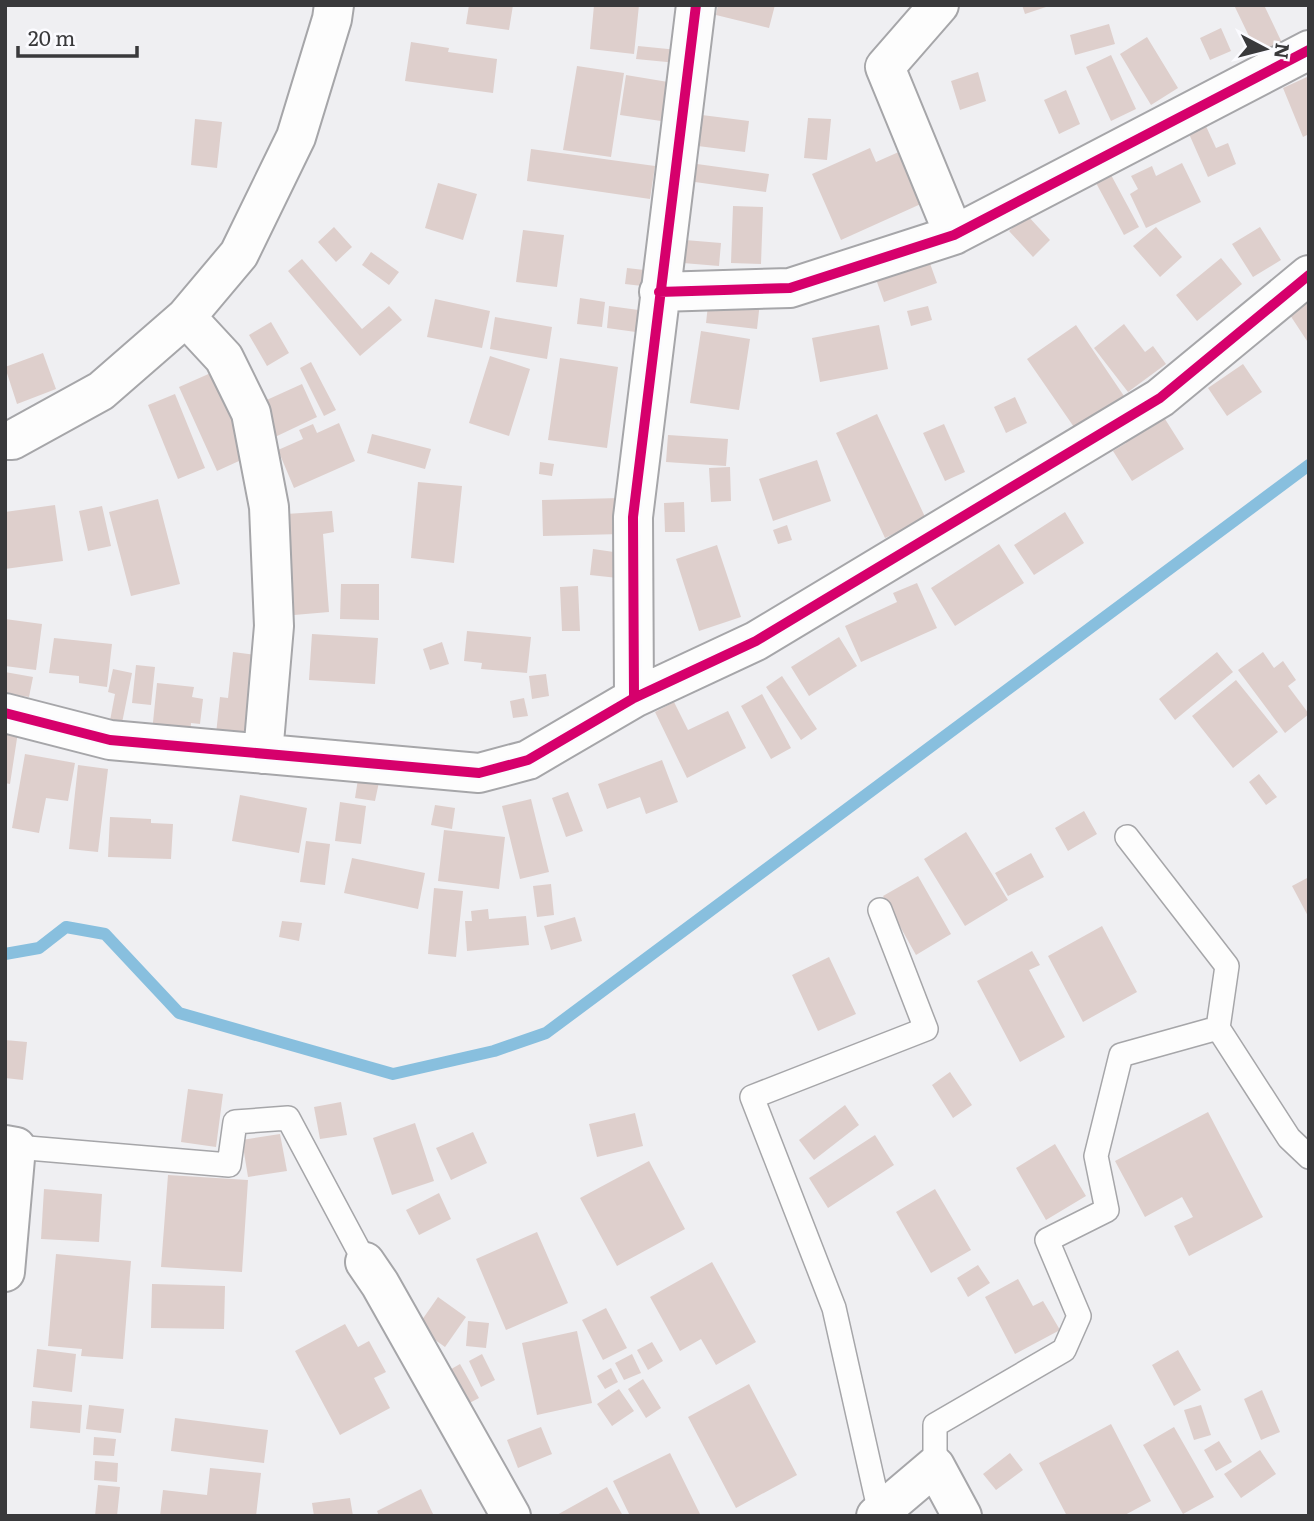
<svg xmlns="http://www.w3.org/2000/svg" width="1314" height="1521" font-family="Literata,serif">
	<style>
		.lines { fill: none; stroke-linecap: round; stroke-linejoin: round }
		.stream { stroke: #88bfde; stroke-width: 12 }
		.building { fill: #decfcc }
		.service-casing { stroke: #a6a6a9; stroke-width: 26 }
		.minor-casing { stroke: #a6a6a9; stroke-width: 42 }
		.service { stroke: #fdfdfd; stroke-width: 23 }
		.minor { stroke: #fdfdfd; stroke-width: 38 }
		.cycleway-casing { stroke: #fbfbff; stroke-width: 15 }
		.cycleway { stroke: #d6006c; stroke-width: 10 }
	</style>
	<rect width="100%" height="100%" fill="#efeff2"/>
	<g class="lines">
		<path class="stream" d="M5,954L39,948L66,927L105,934L179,1013L393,1074L494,1051L546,1033L1309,465"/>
	</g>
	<path class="building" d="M469,5H513L509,30L466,24Z
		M594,5H639L634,54L590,49Z
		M718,5H775L769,28L716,15Z
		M1022,5H1049V6L1025,14Z
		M1234,5H1264L1284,47L1260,59Z
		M1109,24L1115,44L1075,55L1070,35Z
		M1221,28L1231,51L1210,60L1200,38Z
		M1147,37L1178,88L1151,105L1120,54Z
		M411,42L449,48L448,52L497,59L493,93L405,81Z
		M638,46L678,50L677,63L636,59Z
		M1111,55L1136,109L1111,121L1086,67Z
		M577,66L624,73L611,157L563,150Z
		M978,72L986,101L960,110L951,81Z
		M626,75L674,83L668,122L620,115Z
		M1307,77L1309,134L1303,137L1283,88Z
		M1066,90L1080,124L1059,134L1044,100Z
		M1199,111L1216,148L1228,143L1236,164L1208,177L1182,118Z
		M694,114L749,121L745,152L690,145Z
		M808,118L831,119L827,160L804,158Z
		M195,119L222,122L217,168L191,165Z
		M870,148L876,162L901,151L923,203L841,240L812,174Z
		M531,149L655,166L650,199L527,181Z
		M1103,160L1139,227L1124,235L1088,168Z
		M1182,163L1201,202L1146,228L1130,194L1138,189L1131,176L1152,166L1156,176Z
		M697,164L769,174L766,192L695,182Z
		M438,183L477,194L463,240L425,228Z
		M733,206L763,207L761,264L731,263Z
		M1027,215L1050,240L1033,257L1009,231Z
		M334,227L352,247L336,262L318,242Z
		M1156,227L1182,257L1160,277L1133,246Z
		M1260,227L1281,260L1253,277L1232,244Z
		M523,230L564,235L557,287L516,282Z
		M685,240L721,243L719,266L683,263Z
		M371,252L399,272L389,285L362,265Z
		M927,255L937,283L884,302L871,265Z
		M1221,258L1242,284L1197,321L1176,295Z
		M302,259L362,329L389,306L402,320L360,356L288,271Z
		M627,268L653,271L651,287L625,284Z
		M709,296L760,302L757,329L706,323Z
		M580,298L605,302L602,327L577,324Z
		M435,299L490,311L482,348L427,337Z
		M1307,303L1309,306V344L1290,315Z
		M609,306L646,311L643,333L607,328Z
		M928,306L932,320L911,326L907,311Z
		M495,317L552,327L547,359L490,349Z
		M271,322L289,353L267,366L249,335Z
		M1124,324L1145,352L1153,346L1166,364L1128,392L1094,348Z
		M879,325L888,369L820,382L812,338Z
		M1076,325L1124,396L1076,430L1027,359Z
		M701,331L750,339L739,410L690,403Z
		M43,353L56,389L17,404L5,367Z
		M490,356L530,369L509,436L469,423Z
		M560,358L618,367L607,448L548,440Z
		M311,362L336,410L324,416L300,368Z
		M1243,364L1262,392L1227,416L1208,388Z
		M213,372L250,456L217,471L179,387Z
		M302,384L317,417L275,437L260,403Z
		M175,394L205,468L178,479L148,405Z
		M1015,397L1027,423L1006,433L994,407Z
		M877,414L926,519L885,538L836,433Z
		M1165,419L1184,449L1132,481L1113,451L1126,443L1123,439L1141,428L1143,432Z
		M339,423L355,461L294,488L278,450L303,439L299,430L313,424L317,433Z
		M944,424L965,472L945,481L923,433Z
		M372,434L431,449L425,469L367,453Z
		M668,435L728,439L726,466L666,462Z
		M817,460L831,501L773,521L759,479Z
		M540,462L554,464L552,476L539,474Z
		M730,467L731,501L711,502L709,468Z
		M418,482L462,486L454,563L411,558Z
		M620,498L621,534L543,536L542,500Z
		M158,499L180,584L131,596L109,512Z
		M684,502L685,532H665L664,503Z
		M55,505L63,561L5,569V512Z
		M102,506L111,546L88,551L79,511Z
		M332,511L334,532L323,534L329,612L294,615L286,514Z
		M1065,512L1084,543L1034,575L1014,545Z
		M787,525L792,540L778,544L773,530Z
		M999,544L1024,583L955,626L931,588Z
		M717,545L741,617L699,631L676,559Z
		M593,549L621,553L618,578L590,575Z
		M917,583L937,628L861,662L845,626L897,602L893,593Z
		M341,584H379V620L340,619Z
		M578,586L580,631H562L560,587Z
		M5,619L42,624L36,670L5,666Z
		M467,631L531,637L527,673L481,669L482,663L464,661Z
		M312,634L378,638L375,684L309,680Z
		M839,637L857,666L809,696L791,667Z
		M54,638L112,644L107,687L79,683V676L49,673Z
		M442,642L449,664L430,670L423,649Z
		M233,652L263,656L255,738L216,734L220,697L228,698Z
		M1217,652L1233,672L1175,720L1159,699Z
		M1263,652L1274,668L1283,661L1296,680L1288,686L1309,714L1285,733L1238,670Z
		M136,665L155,667L151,705L132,703Z
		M113,669L132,673L121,728L109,726L115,694L108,692Z
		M5,672L33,677L29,697L5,693Z
		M546,674L549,696L532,699L529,676Z
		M782,676L817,729L801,740L766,687Z
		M1236,680L1278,732L1233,768L1192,716Z
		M157,683L194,687L192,697L203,699L200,724L191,723L190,736L152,732Z
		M762,694L791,748L771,759L741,706Z
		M524,698L528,716L513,718L510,701Z
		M674,702L688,730L728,711L746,748L687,778L655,712Z
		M5,730L18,732L10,784L5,783Z
		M25,754L75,763L68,801L46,798L39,833L12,828Z
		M662,760L678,802L646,814L640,797L607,809L598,784Z
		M78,765L108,769L98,852L69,849Z
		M1259,774L1277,797L1266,805L1249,782Z
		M358,779L379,782L375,801L355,798Z
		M568,792L583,831L566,837L552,798Z
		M240,795L307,808L299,853L232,841Z
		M531,799L549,872L520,879L502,806Z
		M340,802L366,806L361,844L335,841Z
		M435,805L455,808L452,829L431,825Z
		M1084,811L1097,834L1068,851L1055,828Z
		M110,817L151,819V823L173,824L171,859L108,857Z
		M444,830L505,837L499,889L438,881Z
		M966,832L1008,900L965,926L924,859Z
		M306,841L330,844L325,885L300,882Z
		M1031,853L1044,877L1008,896L995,873Z
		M352,858L425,873L418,909L344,893Z
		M918,876L951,934L916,955L883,896Z
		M1309,877V918L1292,886Z
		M551,884L554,915L537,917L533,886Z
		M434,888L463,891L456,957L428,954Z
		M488,909L489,919L526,916L529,945L467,951L465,921H472L471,911Z
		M575,917L582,941L551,950L544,926Z
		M282,921L302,923L299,941L279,937Z
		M1102,926L1137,992L1083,1022L1048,956Z
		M1032,951L1040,965L1029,970L1065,1037L1020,1062L977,981Z
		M829,957L856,1014L818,1031L792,975Z
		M5,1040L27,1042L23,1080L5,1078Z
		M950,1072L972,1105L953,1118L932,1085Z
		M188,1089L223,1094L216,1147L181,1142Z
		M341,1102L347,1135L320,1139L314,1107Z
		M845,1105L859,1125L814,1160L799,1140Z
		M1208,1112L1263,1217L1189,1256L1174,1226L1193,1217L1182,1197L1145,1217L1115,1161Z
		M635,1113L643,1146L597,1157L589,1124Z
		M415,1123L434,1181L392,1195L373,1138Z
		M473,1132L487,1163L451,1180L436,1148Z
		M280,1134L287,1171L248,1177L242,1140Z
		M875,1135L894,1165L828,1208L809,1178Z
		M1055,1144L1086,1196L1046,1220L1016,1168Z
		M649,1161L685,1229L617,1266L580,1198Z
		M168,1175L248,1180L242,1272L161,1267Z
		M44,1189L102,1194L99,1242L41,1239Z
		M935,1189L971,1250L931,1273L896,1212Z
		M439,1193L451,1219L419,1235L406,1210Z
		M537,1232L568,1303L506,1330L476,1259Z
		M56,1254L131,1261L123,1359L81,1356L82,1349L48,1346Z
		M712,1262L756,1342L716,1365L701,1339L680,1351L650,1297Z
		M978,1265L990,1283L968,1297L957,1278Z
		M1018,1279L1033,1306L1043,1301L1060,1330L1015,1354L985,1297Z
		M152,1284L225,1286L224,1329L151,1328Z
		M438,1297L466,1317L445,1347L417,1327Z
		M606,1308L627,1348L603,1360L582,1320Z
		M468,1321L489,1323L486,1348L466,1346Z
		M345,1324L358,1347L369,1341L386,1372L374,1378L390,1408L340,1435L295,1351Z
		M577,1331L592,1403L537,1415L522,1343Z
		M652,1342L663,1361L648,1370L637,1350Z
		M37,1349L76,1354L72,1392L33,1387Z
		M1178,1350L1201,1390L1174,1406L1152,1365Z
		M482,1354L495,1380L481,1387L469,1361Z
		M632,1354L641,1373L624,1380L615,1363Z
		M460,1364L479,1398L458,1409L441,1375Z
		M611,1368L618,1382L605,1389L597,1376Z
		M643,1379L661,1408L646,1418L628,1389Z
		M749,1384L797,1475L736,1508L688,1417Z
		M619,1389L634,1411L612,1426L597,1404Z
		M1262,1390L1280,1432L1261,1440L1244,1399Z
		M32,1401L82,1405L80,1433L30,1428Z
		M89,1405L124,1409L121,1433L86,1429Z
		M1201,1405L1211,1435L1194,1440L1184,1410Z
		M175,1418L268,1430L264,1463L171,1451Z
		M1111,1424L1151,1501L1123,1516H1067L1039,1463Z
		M541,1427L552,1454L518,1468L507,1440Z
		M1174,1427L1214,1497L1183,1514L1143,1445Z
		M94,1437L116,1439L114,1456L93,1455Z
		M1219,1441L1232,1462L1216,1471L1204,1450Z
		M1260,1450L1276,1474L1241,1498L1224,1474Z
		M670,1453L701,1516H630L613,1481Z
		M1010,1453L1023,1470L996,1490L983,1474Z
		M95,1461L118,1463L117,1482L94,1480Z
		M210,1468L261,1473L256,1516H160L163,1490L207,1495Z
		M98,1485L120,1487L117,1516H95Z
		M607,1487L623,1516H555Z
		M421,1489L434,1516H379L377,1511Z
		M350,1498L353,1516H314L312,1503Z"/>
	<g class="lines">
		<defs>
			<path id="service" d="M1127,837L1227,966L1218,1028L1289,1138L1309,1157
				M880,910L926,1029L752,1097L834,1308L880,1513
				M16,1147L229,1165L235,1122L288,1118L365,1262
				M935,1466V1425L1064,1350L1079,1316L1047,1240L1107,1210L1096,1156L1121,1055L1218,1028"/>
			<path id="minor" d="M939,5L885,67L954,235
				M659,292L790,288L954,235L1309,50
				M186,317L224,358L251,413L269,507L274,626L263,754
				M5,440H12L101,391L186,317L239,254L296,137L332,19L334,5
				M634,698L756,641L1160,398L1309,275
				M5,713L110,740L479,773L528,760L634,698L633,517L696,5
				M5,1145L16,1147L5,1272
				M365,1262L380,1284L511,1516
				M876,1516L935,1466L962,1516"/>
		</defs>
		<use href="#service" class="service-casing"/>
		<use href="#minor" class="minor-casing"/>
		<use href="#service" class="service"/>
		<use href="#minor" class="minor"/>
		<defs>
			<path id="cycleway" d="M659,292L790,288L954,235L1309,50
				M634,698L756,641L1160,398L1309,275
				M5,713L110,740L479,773L528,760L634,698L633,517L696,5"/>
		</defs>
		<use href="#cycleway" class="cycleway-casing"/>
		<use href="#cycleway" class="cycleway"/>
	</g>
	<rect width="1314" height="1521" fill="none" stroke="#39393b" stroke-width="14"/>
	<g transform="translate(1265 49) rotate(97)" stroke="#fbfbff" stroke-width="5" paint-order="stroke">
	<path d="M0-5L12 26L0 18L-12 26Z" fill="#39393b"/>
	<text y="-10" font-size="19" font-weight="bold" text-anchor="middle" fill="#39393b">N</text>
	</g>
	<path d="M18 46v10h119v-10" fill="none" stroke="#39393b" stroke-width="3.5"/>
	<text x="28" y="46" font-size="21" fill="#39393b" stroke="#fbfbff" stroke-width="5" paint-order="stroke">20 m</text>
</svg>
